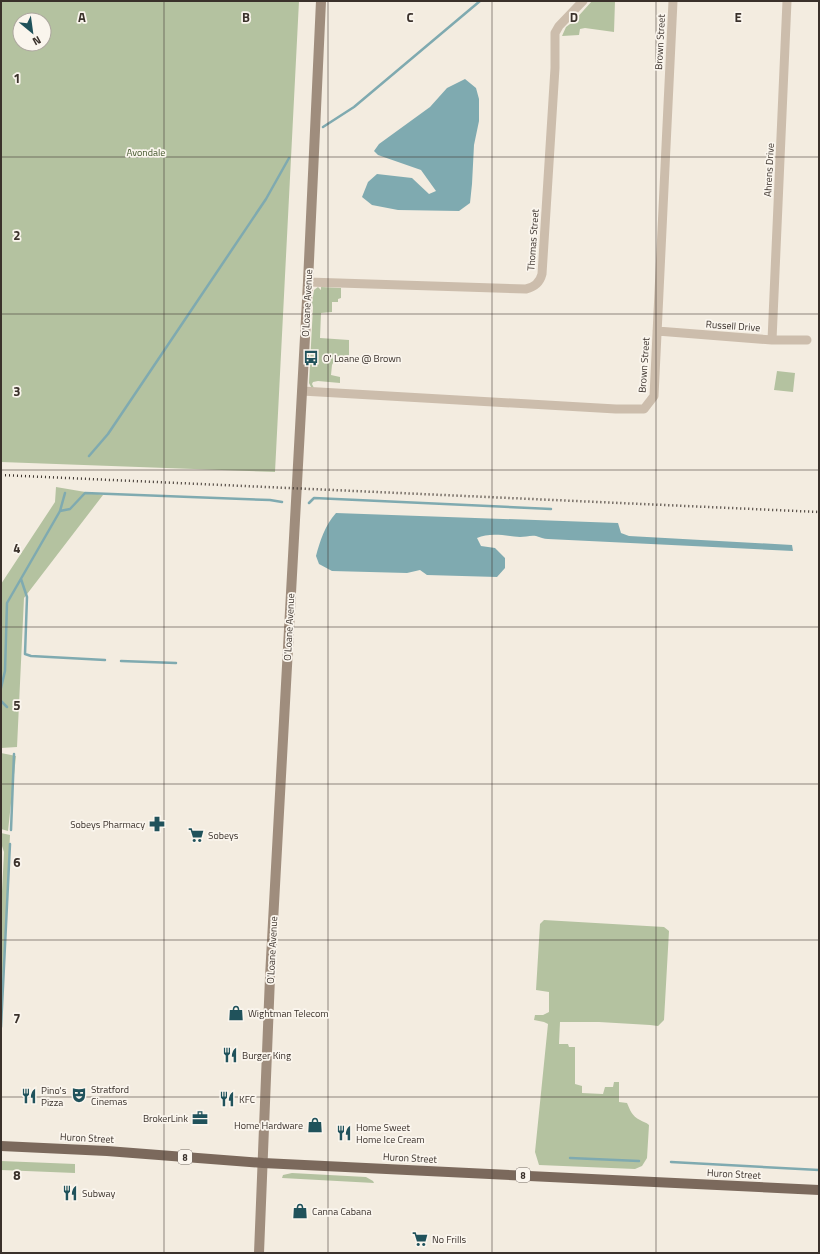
<svg xmlns="http://www.w3.org/2000/svg" width="820" height="1254" font-family="'Titillium Web',sans-serif">
	<style>
		.green { fill: #b4c2a0; fill-rule: evenodd }
		.water { fill: #7faab0 }
		.lines { fill: none; stroke-linecap: round; stroke-linejoin: round }
		.stream { stroke: #7faab0; stroke-width: 2.5 }
		.street { stroke: #ccbdac; stroke-width: 9 }
		.secondary { stroke: #9f8d7d; stroke-width: 10 }
		.primary { stroke: #7b695c; stroke-width: 10 }
		.rail { stroke: #3a312b; stroke-width: 2.5; stroke-dasharray: 1 3; stroke-linecap: butt }
		.grid { fill: none; stroke: #3a312b; stroke-width: 1; stroke-opacity: 0.55 }
		.labels { text-anchor: middle; dominant-baseline: central; stroke-width: 3.5; stroke-linejoin: round; paint-order: stroke }
		.shield { fill: #faf5ed; stroke: #746c65; stroke-width: 1 }
		.shield-label { font-size: 9px; font-weight: bold; fill: #3a312b }
		.street-label { font-size: 10px; fill: #3a312b; stroke: #faf5ed }
		.park-label { font-size: 10px; fill: #45582e; stroke: #faf5ed }
		.poi-label { font-size: 10px; fill: #3a312b; stroke: #faf5ed; text-anchor: start }
		.grid-label { font-size: 13px; text-anchor: middle; font-weight: bold; fill: #3a312b; stroke: #faf5ed; stroke-width: 3.5; stroke-linejoin: round; paint-order: stroke }
	</style>
	<rect width="100%" height="100%" fill="#f3ece0"/>
	<path class="green" d="M1,1H299L275,472L1,462ZM20,20H44V44H20Z
		M592,1H615L614,32L585,28L580,29L579,35L562,36L566,27L574,21Z
		M318,287L321,290V287L341,288V298L338,299V302H332V312L321,313L320,338L349,340V355L333,357V363L332,365L331,375L340,377V383L318,381L313,382L312,384L314,388L311,387L309,383L313,307L312,303L314,290Z
		M777,371L795,373L793,392L774,390Z
		M56,487L103,495L24,598L17,747L1,748V584L55,502Z
		M1,753L16,756L8,831L1,829Z
		M1,833L10,835L1,1010V911L4,852L1,843Z
		M544,920L664,927L669,931L664,1020L658,1026L650,1025L599,1022H560L559,1044H568L569,1047H575V1084L582,1086V1093L603,1094L605,1087H613L614,1082H619V1102L627,1103C630,1110 632,1116 640,1120C643,1122 646,1122 649,1125L647,1158L642,1166L635,1169L539,1165L535,1152L548,1024L544,1022L534,1020L535,1015H543L549,1012V992L536,990L540,924Z
		M1,1161L75,1164V1173L1,1170Z
		M292,1173L366,1177L373,1181L374,1183L282,1178L283,1175Z"/>
	<path class="water" d="M465,79L476,88L479,99V121L474,145L472,184L470,203L459,211L398,210L372,205L362,197L368,182L377,174L412,178L429,194L436,191L421,170L378,155L374,151L379,144L430,107L447,88Z
		M336,513L618,523L621,533L629,536L792,545L793,551L548,539C544,539 540,537 536,536C531,535 525,537 520,537C507,536 490,532 477,538L481,546L495,548L505,558V568L497,577L427,575L420,570L407,573L332,571L319,564L316,556C320,541 325,525 336,513Z"/>
	<g class="lines">
		<path class="stream" d="M323,127L354,107L480,1
			M89,456L108,434L266,199L289,158
			M309,503L314,498L551,509
			M60,511L70,509L85,493L270,500L282,502
			M21,579L27,597L25,654L31,656L105,660
			M121,661L176,663
			M1,688L5,671L7,603L60,511L65,493
			M1,701L7,707
			M11,830L14,754
			M1,1027L10,844
			M570,1158L639,1161
			M671,1162L819,1170"/>
		<path class="street" d="M308,282L526,289C535,287 540,282 542,274L555,68V33L559,26L583,1
			M657,331L772,340H807
			M772,340L787,1
			M302,391L616,409H644L654,396L673,1"/>
		<path class="secondary" d="M259,1253L270,977L308,282L321,1"/>
		<path class="primary" d="M1,1146L107,1151L263,1163L819,1190"/>
		<path class="rail" d="M1,475L819,512"/>
	</g>
	<path class="grid" d="M164,1V1253M328,1V1253M492,1V1253M656,1V1253M1,157H819M1,314H819M1,470H819M1,627H819M1,784H819M1,940H819M1,1097H819"/>
	<defs>
		<symbol id="bus-bare" viewBox="-9 -9 18 18"><path d="M-5-6H5V4H4V6H2V4H-2V6H-4V4H-5ZM-3.5-4V0h7V-4ZM-3.5 1.2v1.5H-2V1.2ZM2 1.2v1.5H3.5V1.2Z" fill="#20525b" stroke="#faf5ed" stroke-width="2.5" paint-order="stroke"/></symbol>
		<symbol id="pharmacy-bare" viewBox="-9 -9 18 18"><path d="M-2-6h4v4h4v4h-4v4h-4v-4h-4v-4h4Z" fill="#20525b" stroke="#faf5ed" stroke-width="2.5" paint-order="stroke"/></symbol>
		<symbol id="supermarket-bare" viewBox="-9 -9 18 18"><path d="M-6-5.5h2.5l.6 2H6L4.5 2H-2.5L-4.4-4H-6ZM-1.5 3.2a1.3 1.3 0 1 0 .1 0ZM3 3.2a1.3 1.3 0 1 0 .1 0Z" fill="#20525b" stroke="#faf5ed" stroke-width="2.5" paint-order="stroke"/></symbol>
		<symbol id="shop-bare" viewBox="-9 -9 18 18"><path d="M-5-2.5h2.3a2.7 3.5 0 0 1 5.4 0H5L5.5 6h-11ZM-1.5-2.5h3a1.5 2.3 0 0 0-3 0Z" fill="#20525b" stroke="#faf5ed" stroke-width="2.5" paint-order="stroke"/></symbol>
		<symbol id="restaurant-bare" viewBox="-9 -9 18 18"><path d="M-5-6h1v4h1v-4h1v4h1v-4h1v5L-1.5 .5V6h-2V.5L-5-1ZM5-6V6H3V1.5H1.5Q1.5-4 5-6Z" fill="#20525b" stroke="#faf5ed" stroke-width="2.5" paint-order="stroke"/></symbol>
		<symbol id="theatre-bare" viewBox="-9 -9 18 18"><path d="M-5-5.5Q0-4 5-5.5V0Q5 5 0 6Q-5 5-5 0ZM-3.3-2.5H-1v1.5H-3.3ZM1-2.5H3.3v1.5H1ZM-2.8 1Q0 5.5 2.8 1Z" fill="#20525b" stroke="#faf5ed" stroke-width="2.5" paint-order="stroke"/></symbol>
		<symbol id="office-bare" viewBox="-9 -9 18 18"><path d="M-6-3h4V-5.5h4V-3h4V5H-6ZM-1-4.5V-3h2v-1.5ZM-6 0V1H6V0Z" fill="#20525b" stroke="#faf5ed" stroke-width="2.5" paint-order="stroke"/></symbol>
	</defs>
	<g fill-rule="evenodd">
		<use href="#bus-bare" x="300" y="347" width="22" height="22"/>
		<use href="#pharmacy-bare" x="146" y="813" width="22" height="22"/>
		<use href="#supermarket-bare" x="185" y="824" width="22" height="22"/>
		<use href="#shop-bare" x="225" y="1002" width="22" height="22"/>
		<use href="#restaurant-bare" x="219" y="1044" width="22" height="22"/>
		<use href="#theatre-bare" x="68" y="1084" width="22" height="22"/>
		<use href="#restaurant-bare" x="18" y="1085" width="22" height="22"/>
		<use href="#restaurant-bare" x="216" y="1088" width="22" height="22"/>
		<use href="#office-bare" x="189" y="1107" width="22" height="22"/>
		<use href="#shop-bare" x="304" y="1114" width="22" height="22"/>
		<use href="#restaurant-bare" x="333" y="1122" width="22" height="22"/>
		<use href="#restaurant-bare" x="59" y="1182" width="22" height="22"/>
		<use href="#shop-bare" x="289" y="1200" width="22" height="22"/>
		<use href="#supermarket-bare" x="409" y="1228" width="22" height="22"/>
	</g>
	<g class="labels">
		<g class="shield">
			<rect x="178" y="1150" width="14" height="14" rx="3"/>
			<rect x="516" y="1168" width="14" height="14" rx="3"/>
		</g>
		<g class="shield-label">
			<text x="185" y="1157">8</text>
			<text x="523" y="1175">8</text>
		</g>
		<g class="street-label">
			<text transform="translate(660 42) rotate(-87)">Brown Street</text>
			<text transform="translate(769 170) rotate(-87)">Ahrens Drive</text>
			<text transform="translate(533 240) rotate(-86)">Thomas Street</text>
			<text transform="translate(307 303) rotate(-87)">O'Loane Avenue</text>
			<text transform="translate(733 326) rotate(4)">Russell Drive</text>
			<text transform="translate(644 365) rotate(-86)">Brown Street</text>
			<text transform="translate(289 627) rotate(-87)">O'Loane Avenue</text>
			<text transform="translate(272 950) rotate(-87)">O'Loane Avenue</text>
			<text transform="translate(87 1138) rotate(3)">Huron Street</text>
			<text transform="translate(410 1158) rotate(3)">Huron Street</text>
			<text transform="translate(734 1174) rotate(3)">Huron Street</text>
		</g>
		<g class="park-label">
			<text x="146" y="152">Avondale</text>
		</g>
		<g class="poi-label">
			<text x="323" y="358">O' Loane @ Brown</text>
			<text x="145" y="824" text-anchor="end">Sobeys Pharmacy</text>
			<text x="208" y="835">Sobeys</text>
			<text x="248" y="1013">Wightman Telecom</text>
			<text x="242" y="1055">Burger King</text>
			<text x="91" y="1089">Stratford<tspan x="91" dy="12">Cinemas</tspan></text>
			<text x="41" y="1090">Pino's<tspan x="41" dy="12">Pizza</tspan></text>
			<text x="239" y="1099">KFC</text>
			<text x="188" y="1118" text-anchor="end">BrokerLink</text>
			<text x="303" y="1125" text-anchor="end">Home Hardware</text>
			<text x="356" y="1127">Home Sweet<tspan x="356" dy="12">Home Ice Cream</tspan></text>
			<text x="82" y="1193">Subway</text>
			<text x="312" y="1211">Canna Cabana</text>
			<text x="432" y="1239">No Frills</text>
		</g>
	</g>
	<g class="grid-label">
		<text x="82" y="22">A</text>
		<text x="246" y="22">B</text>
		<text x="410" y="22">C</text>
		<text x="574" y="22">D</text>
		<text x="738" y="22">E</text>
		<text x="17" y="83">1</text>
		<text x="17" y="240">2</text>
		<text x="17" y="396">3</text>
		<text x="17" y="553">4</text>
		<text x="17" y="710">5</text>
		<text x="17" y="867">6</text>
		<text x="17" y="1023">7</text>
		<text x="17" y="1180">8</text>
	</g>
	<rect width="820" height="1254" fill="none" stroke="#3a312b" stroke-width="4"/>
	<g transform="translate(32 32) rotate(151)"><circle r="19" fill="#faf5ed" stroke="#ada79f"/>
	<path d="M0-3L7 15L0 10L-7 15Z" fill="#20525b"/>
	<text y="-6" font-size="11" font-weight="bold" text-anchor="middle" fill="#3a312b">N</text>
	</g>
</svg>
